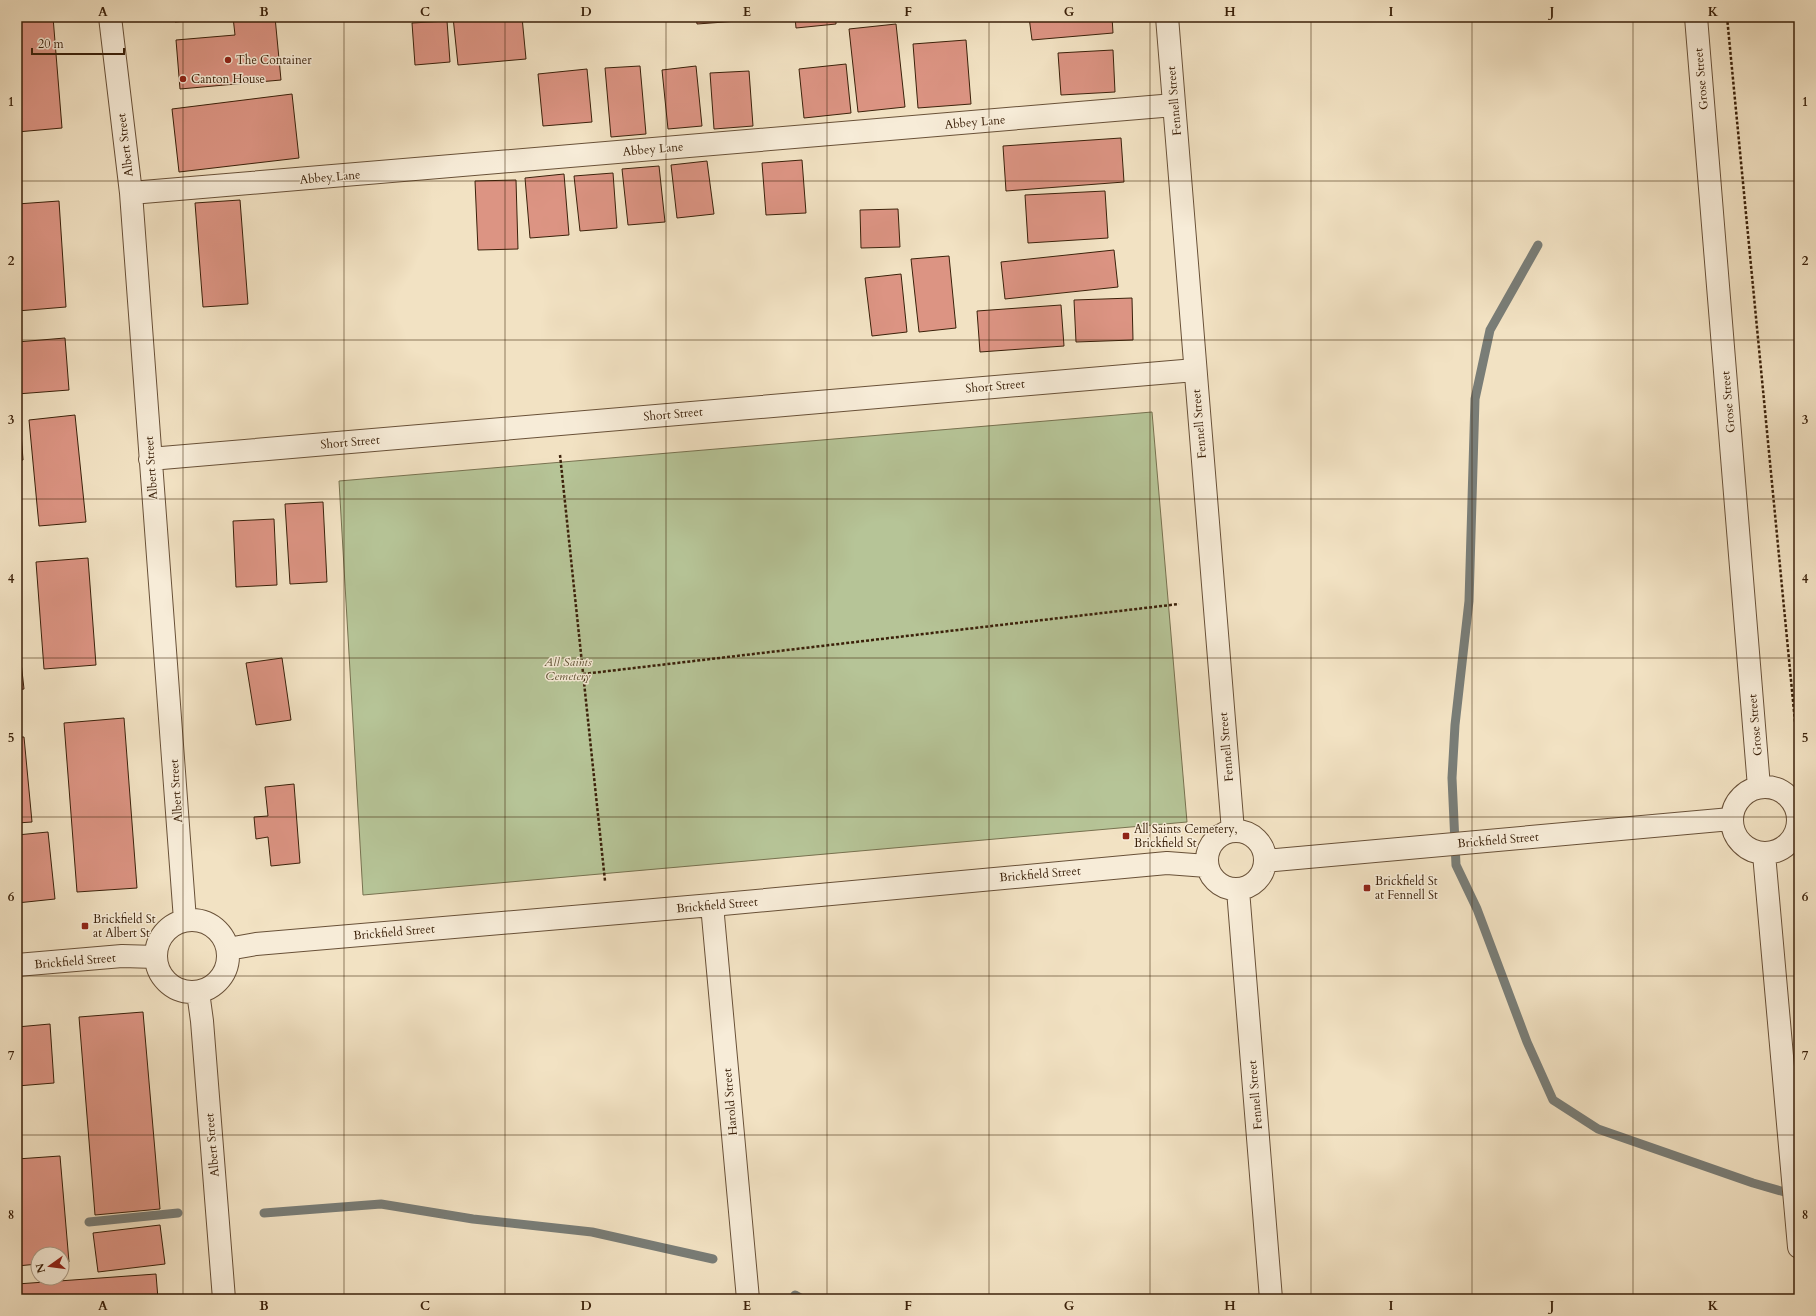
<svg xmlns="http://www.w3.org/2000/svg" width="1816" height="1316" font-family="Cardo,serif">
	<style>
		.green { fill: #b6c497; stroke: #787250 }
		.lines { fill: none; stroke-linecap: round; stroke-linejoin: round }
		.stream { stroke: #797d77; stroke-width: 9 }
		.building { fill: #dc9483; stroke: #3b210a }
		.minor-casing { stroke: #695138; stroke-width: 24 }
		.path { stroke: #3b210a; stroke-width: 2.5; stroke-dasharray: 3 2; stroke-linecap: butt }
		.minor { stroke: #f7ecd8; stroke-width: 22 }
		.grid { fill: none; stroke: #3b210a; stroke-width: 1; stroke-opacity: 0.55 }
		.poi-dot { fill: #8f2418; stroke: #f7ecd8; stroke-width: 1.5 }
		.labels { text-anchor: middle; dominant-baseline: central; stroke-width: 3; stroke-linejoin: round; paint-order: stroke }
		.poi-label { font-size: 12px; fill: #3b210a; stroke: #f7ecd8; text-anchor: start }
		.street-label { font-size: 12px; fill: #3b210a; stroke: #f7ecd8 }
		.park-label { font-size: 12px; font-style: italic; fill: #605234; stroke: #f7ecd8 }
		.neatline { fill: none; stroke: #3b210a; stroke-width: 1.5 }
		.grid-label { font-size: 13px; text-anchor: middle; font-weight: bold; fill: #3b210a }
	</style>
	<rect width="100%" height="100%" fill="#f2e2c3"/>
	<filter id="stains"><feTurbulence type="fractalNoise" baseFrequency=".005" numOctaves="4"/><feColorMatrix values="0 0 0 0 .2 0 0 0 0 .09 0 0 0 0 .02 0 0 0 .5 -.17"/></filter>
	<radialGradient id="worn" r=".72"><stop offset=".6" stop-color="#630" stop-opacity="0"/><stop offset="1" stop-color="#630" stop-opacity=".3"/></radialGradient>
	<path class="green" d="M1152,412L1187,822L363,895L339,481Z"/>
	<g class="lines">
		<path class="stream" d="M1538,245L1490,330L1475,399L1469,601L1455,725L1452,778L1456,865L1477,909L1527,1042L1553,1100L1598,1129L1753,1183L1795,1195
			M264,1213L381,1204L473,1219L592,1232L713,1259
			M89,1222L178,1213
			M795,1295L802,1299"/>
	</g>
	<path class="building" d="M17,17H53L62,128L17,132Z
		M174,17H275L281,80L180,89L176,40L235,35L233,17L175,22Z
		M453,17H522L526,59L458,65Z
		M696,17H738V21L697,24Z
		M795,17H836V24L796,28Z
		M1029,17H1112L1113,33L1032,40Z
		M447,21L450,62L415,65L412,23Z
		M896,24L905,107L858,112L849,29Z
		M966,40L971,104L918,108L913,44Z
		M1113,50L1115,92L1061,95L1058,53Z
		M846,64L851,113L804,118L799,69Z
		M640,66L646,134L611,137L605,68Z
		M696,66L702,126L668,129L662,70Z
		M587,69L592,122L543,126L538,74Z
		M749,71L753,126L714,129L710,73Z
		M292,94L299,158L179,172L172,109Z
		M1121,138L1124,182L1006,191L1003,146Z
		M802,160L806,213L766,215L762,163Z
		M707,161L714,214L677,218L671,165Z
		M659,166L665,222L628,225L622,169Z
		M613,173L617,228L580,231L574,176Z
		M564,174L569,235L530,238L525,178Z
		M516,180L518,249L478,250L475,181Z
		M1105,191L1108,238L1028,243L1025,195Z
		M240,200L248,304L203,307L195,203Z
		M59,201L66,307L17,311V204Z
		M898,209L900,247L861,248L860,210Z
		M1114,250L1118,287L1005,299L1001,262Z
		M949,256L956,328L919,332L911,259Z
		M901,274L907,332L872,336L865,278Z
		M1132,298L1133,340L1076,342L1074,300Z
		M1061,305L1064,346L980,352L977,311Z
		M65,338L69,390L17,394V342Z
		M75,415L86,522L39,526L29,420Z
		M17,418H20L23,460L17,461Z
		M323,502L327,582L290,584L285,504Z
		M274,519L277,585L236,587L233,521Z
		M88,558L96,665L44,669L36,562Z
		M19,644L24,689L17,690V645Z
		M282,658L291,720L256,725L246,663Z
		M124,718L137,888L77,892L64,723Z
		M17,737H24L32,822L17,823Z
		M294,784L300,863L271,866L268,837L256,839L254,817L268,816L265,787Z
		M48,832L55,899L17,903V835Z
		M143,1012L160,1209L95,1215L79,1017Z
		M50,1024L54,1083L17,1086V1027Z
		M60,1156L69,1262H62V1254H38V1264L17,1266V1159Z
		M160,1225L165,1264L98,1272L93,1233Z
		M156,1274L158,1299H17V1284Z"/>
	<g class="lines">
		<defs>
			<path id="minor" d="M110,17L131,193L185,920
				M1167,17L1233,831
				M1696,17L1759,787
				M131,193L1174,105
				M150,459L1195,370
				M1732 820a33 33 0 1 1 66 0a33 33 0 1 1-66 0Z
				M1207 860a29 29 0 1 1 58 0a29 29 0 1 1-58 0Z
				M1764,854L1799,1247
				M1265,861L1731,819
				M1238,890L1271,1299
				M712,905L748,1299
				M156 956a36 36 0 1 1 72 0a36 36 0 1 1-72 0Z
				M228,949L256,944L712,905L1167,863L1207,866
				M17,965L122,956L156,957
				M198,992L202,1021L224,1299"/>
		</defs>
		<use href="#minor" class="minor-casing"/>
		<path class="path" d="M1727,17L1799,763
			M560,455L605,881
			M583,674L1179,604"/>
		<use href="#minor" class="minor"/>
	</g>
	<path class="grid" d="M183,17V1299M344,17V1299M505,17V1299M666,17V1299M827,17V1299M989,17V1299M1150,17V1299M1311,17V1299M1472,17V1299M1633,17V1299M17,181H1799M17,340H1799M17,499H1799M17,658H1799M17,817H1799M17,976H1799M17,1135H1799"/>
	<g class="poi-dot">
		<circle cx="228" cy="60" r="4"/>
		<circle cx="183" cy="79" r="4"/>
		<rect x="1122" y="832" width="8" height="8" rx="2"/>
		<rect x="1363" y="884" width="8" height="8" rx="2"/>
		<rect x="81" y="922" width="8" height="8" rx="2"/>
	</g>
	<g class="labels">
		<g class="poi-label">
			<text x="236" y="60">The Container</text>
			<text x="191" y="79">Canton House</text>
			<text x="1134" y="829">All Saints Cemetery,<tspan x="1134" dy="14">Brickfield St</tspan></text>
			<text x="1375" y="881">Brickfield St<tspan x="1375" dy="14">at Fennell St</tspan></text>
			<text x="93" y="919">Brickfield St<tspan x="93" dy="14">at Albert St</tspan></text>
		</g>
		<g class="street-label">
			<text transform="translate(1701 79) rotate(-95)">Grose Street</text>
			<text transform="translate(1174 101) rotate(-95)">Fennell Street</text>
			<text transform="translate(975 122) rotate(-5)">Abbey Lane</text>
			<text transform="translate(125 145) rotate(-97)">Albert Street</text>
			<text transform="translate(653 149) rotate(-5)">Abbey Lane</text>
			<text transform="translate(330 177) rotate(-5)">Abbey Lane</text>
			<text transform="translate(995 386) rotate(-5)">Short Street</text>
			<text transform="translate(1728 402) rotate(-95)">Grose Street</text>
			<text transform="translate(673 414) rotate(-5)">Short Street</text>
			<text transform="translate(1199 424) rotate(-95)">Fennell Street</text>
			<text transform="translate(350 442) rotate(-5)">Short Street</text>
			<text transform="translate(151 468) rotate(-94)">Albert Street</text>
			<text transform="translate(1755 725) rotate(-95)">Grose Street</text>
			<text transform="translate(1226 747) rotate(-95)">Fennell Street</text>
			<text transform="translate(176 791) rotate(-94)">Albert Street</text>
			<text transform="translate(1498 840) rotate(-5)">Brickfield Street</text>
			<text transform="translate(1040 874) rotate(-5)">Brickfield Street</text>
			<text transform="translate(717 905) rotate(-5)">Brickfield Street</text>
			<text transform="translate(394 932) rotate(-5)">Brickfield Street</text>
			<text transform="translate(75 961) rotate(-5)">Brickfield Street</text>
			<text transform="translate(1255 1095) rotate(-95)">Fennell Street</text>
			<text transform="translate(730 1102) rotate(-95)">Harold Street</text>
			<text transform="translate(212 1145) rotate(-95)">Albert Street</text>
		</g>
		<g class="park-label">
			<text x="568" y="662">All Saints<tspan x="568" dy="14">Cemetery</tspan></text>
		</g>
	</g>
	<rect width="1816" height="1316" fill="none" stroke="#f2e2c3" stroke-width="44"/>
	<g transform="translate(50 1266) rotate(256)"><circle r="19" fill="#f7ecd8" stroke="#ac9b86"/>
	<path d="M0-3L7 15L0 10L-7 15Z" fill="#8f2418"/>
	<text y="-6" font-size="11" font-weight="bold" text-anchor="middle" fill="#3b210a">N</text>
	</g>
	<path d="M32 48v6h92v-6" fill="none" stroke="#3b210a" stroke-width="2"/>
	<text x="38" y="48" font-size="12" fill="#3b210a" stroke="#f7ecd8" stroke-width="3" paint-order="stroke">20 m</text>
	<rect x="22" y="22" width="1772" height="1272" class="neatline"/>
	<g class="grid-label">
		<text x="103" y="16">A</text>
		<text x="264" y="16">B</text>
		<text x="425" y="16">C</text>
		<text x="586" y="16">D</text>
		<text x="747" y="16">E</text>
		<text x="908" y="16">F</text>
		<text x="1069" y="16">G</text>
		<text x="1230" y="16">H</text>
		<text x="1391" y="16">I</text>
		<text x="1552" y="16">J</text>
		<text x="1713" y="16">K</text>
		<text x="11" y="106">1</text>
		<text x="1805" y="106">1</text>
		<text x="11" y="265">2</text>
		<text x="1805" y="265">2</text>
		<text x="11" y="424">3</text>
		<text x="1805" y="424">3</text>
		<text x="11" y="583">4</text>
		<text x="1805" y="583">4</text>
		<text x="11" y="742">5</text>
		<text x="1805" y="742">5</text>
		<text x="11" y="901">6</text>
		<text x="1805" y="901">6</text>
		<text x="11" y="1060">7</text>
		<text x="1805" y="1060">7</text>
		<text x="11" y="1219">8</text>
		<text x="1805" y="1219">8</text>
		<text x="103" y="1310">A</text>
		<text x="264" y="1310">B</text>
		<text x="425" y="1310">C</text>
		<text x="586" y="1310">D</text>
		<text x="747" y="1310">E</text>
		<text x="908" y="1310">F</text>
		<text x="1069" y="1310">G</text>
		<text x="1230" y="1310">H</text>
		<text x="1391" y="1310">I</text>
		<text x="1552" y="1310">J</text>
		<text x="1713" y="1310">K</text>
	</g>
	<rect width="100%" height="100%" filter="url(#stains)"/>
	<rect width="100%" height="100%" fill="url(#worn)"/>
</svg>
